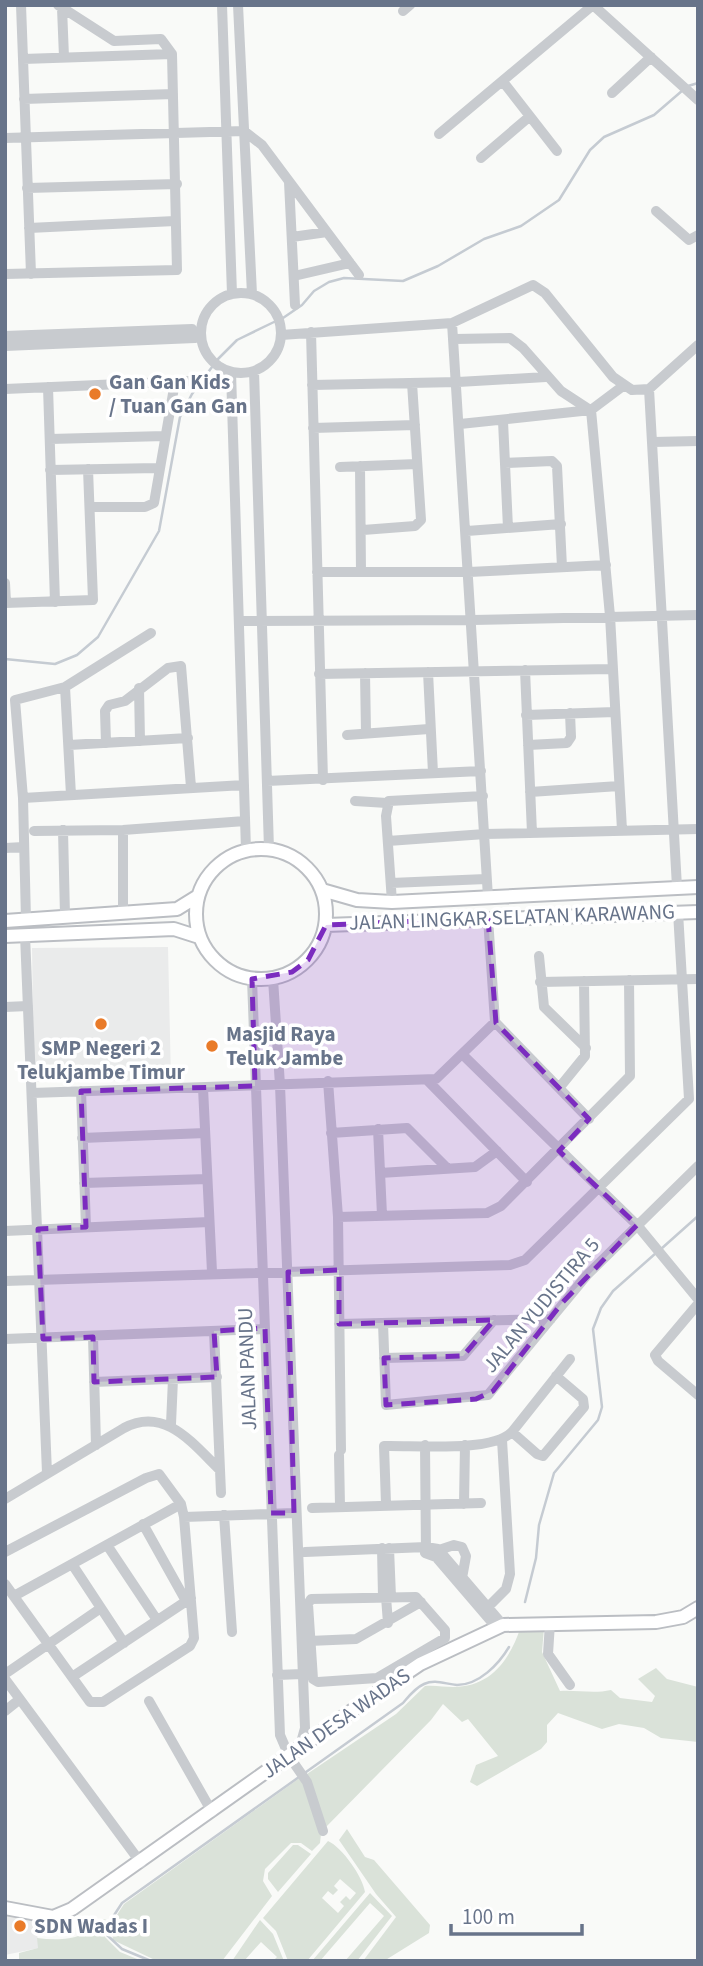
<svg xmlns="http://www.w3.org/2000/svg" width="703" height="1966" font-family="'Source Sans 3',sans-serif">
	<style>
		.built { fill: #eaebeb }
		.green { fill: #dae2d9; fill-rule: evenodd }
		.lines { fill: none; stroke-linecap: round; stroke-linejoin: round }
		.stream { stroke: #c5cbd2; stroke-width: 2.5 }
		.major-casing { stroke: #bbbec3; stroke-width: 16 }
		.minor { stroke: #c8cbcf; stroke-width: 10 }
		.major { stroke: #fff; stroke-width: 12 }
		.marked { fill: #7b2cbf; fill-opacity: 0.2; stroke: #7b2cbf; stroke-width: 5; stroke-dasharray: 14 9; stroke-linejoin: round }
		.poi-dot { fill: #e97b29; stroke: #fff; stroke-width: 2.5 }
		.labels { text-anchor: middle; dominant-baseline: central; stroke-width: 7; stroke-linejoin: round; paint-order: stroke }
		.poi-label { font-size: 21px; font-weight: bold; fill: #68748a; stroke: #fff; text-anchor: start }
		.street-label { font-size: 21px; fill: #68748a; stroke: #fff }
	</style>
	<rect width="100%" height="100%" fill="#f9faf8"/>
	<path class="built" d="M168,947L171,1080L34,1082L32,948Z
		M5,1908L34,1913L39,1948L5,1955Z"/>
	<path class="green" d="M544,1628L542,1652L560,1691C578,1690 594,1694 611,1690L620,1698L652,1702L655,1696L638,1679L656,1668L667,1679L698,1687V1742L661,1738L644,1728L619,1724L602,1729L558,1713L547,1725V1742L541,1749L477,1786L470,1782L476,1765L498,1756L468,1719L462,1722L443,1704L431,1720L326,1827L307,1774L396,1714L425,1686C435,1685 444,1687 453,1687C490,1687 509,1661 520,1629Z
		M301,1777L321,1834L320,1843L312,1851L301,1843H291L265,1869L263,1881L272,1896L222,1961H157L113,1940L111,1924L124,1904Z
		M347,1829L365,1857L374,1860L430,1925L429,1933L384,1961H363L396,1917L376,1894L339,1840Z
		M328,1841C342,1847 363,1877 365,1892L307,1961H288L276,1931L263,1918ZM340,1879L356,1893L350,1900L346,1896L340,1902L344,1906L338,1913L322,1898L328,1891L333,1895L338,1890L334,1886Z
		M293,1845H298L311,1854L278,1892L268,1879V1873Z
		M370,1893L392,1916L357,1961H345L384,1916L370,1903L320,1961H312Z
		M103,1919L107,1920L105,1937L120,1952L142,1961H19V1953L38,1948L37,1938C62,1941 86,1940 103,1919Z
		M260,1920L273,1934L284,1961H273L277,1957L261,1942L244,1961H232Z"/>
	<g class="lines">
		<path class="stream" d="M688,86L698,83
			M283,318L302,305L314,291L329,282L344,278L403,281L438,266L484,239L521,226L559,200L590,150L604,137L654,115L683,90
			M218,359L237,340L274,322
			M5,659L55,664L77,655L98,637L159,531L180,417L192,394L212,367
			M661,1249L698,1216
			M525,1602L536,1558L539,1525L554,1473L598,1420L602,1407L593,1329L601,1308L613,1291L656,1253
			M151,1961L122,1949L107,1935L109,1923L122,1903L403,1703C409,1696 415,1688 424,1684C435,1679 445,1684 457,1685C479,1685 499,1664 509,1647"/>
		<defs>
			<path id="major" d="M196 914a65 65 0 1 1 130 0a65 65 0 1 1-130 0Z
				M322,890L357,900L392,902L698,887
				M5,921L177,909L198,896
				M326,925L698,912
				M5,936L174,929L199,937
				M5,1908L53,1917L72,1909L377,1693L420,1664L503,1625L656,1622L683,1617L698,1608"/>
		</defs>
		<use href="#major" class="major-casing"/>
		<path class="minor" d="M21,5L31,274
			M222,5L232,294
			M238,5L252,294
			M593,5L698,100
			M62,8L64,57
			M403,11L410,5
			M23,59L172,54
			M504,83L557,151
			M612,93L651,57
			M24,99L173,94
			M439,134L593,5
			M5,138L244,131L262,145L359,275
			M481,158L529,117
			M289,182L295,305
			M27,188L177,184
			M656,211L689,240L698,235
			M29,228L175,221
			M292,237L327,232
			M5,274L177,270L172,54L161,39L114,41L58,5
			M294,276L350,263
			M201 333a40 40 0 1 1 80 0a40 40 0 1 1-80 0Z
			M452,323L488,897
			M311,332L323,780
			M281,335L452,323L533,285L545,293L613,377L632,390L649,389L698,345
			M5,336L192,329L195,338L5,346
			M455,339L510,338L523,348L561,391L590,410
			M254,371L269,849
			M231,372L246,850
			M312,385L458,382L546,377
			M48,387L55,602
			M5,389L191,381
			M649,389L677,887
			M591,410L610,616L622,830
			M503,421L508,528
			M460,424L591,410L623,386
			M313,428L415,425
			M50,439L165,436
			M653,442L698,441
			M505,463L552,461L557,466L562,567
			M360,466L361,572
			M340,467L417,464
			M50,470L158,468
			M90,507H145L154,503L175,382
			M363,530L415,526L421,520L412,383
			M467,531L561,524
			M317,572H469L606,565
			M5,583L6,603
			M5,603L93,600L88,469
			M239,621L473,620L698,615
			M525,670L532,833
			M428,672L433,773
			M365,673L366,733
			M319,674L613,669
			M65,687L71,795
			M139,688L140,741
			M526,715L615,712
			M347,735L429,729
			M106,743L105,711L109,705L125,701L168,668L181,666L191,787
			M69,745L188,738
			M528,745L567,743L571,737L570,713
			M267,781L481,771
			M530,792L619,786
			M23,798L244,785
			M355,801L387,803
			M63,830L65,916
			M123,830V912
			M34,831L123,830L245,821
			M388,841L485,834L698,829
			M5,848L24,847
			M391,883L486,879
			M392,902L386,816L389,801L483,796
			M26,920L23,798L15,700L65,687L151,633
			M25,935L47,1473
			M539,956L544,1007L586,1048
			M252,979L280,1735L289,1756L307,1782L323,1831
			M273,979L280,1085L305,1728L300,1746
			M540,982L698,979
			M5,1007L28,1006
			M495,1022L589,1119
			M463,1055L637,1225L698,1299
			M328,1081L338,1217L341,1450
			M428,1081L527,1182
			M203,1088L212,1272
			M559,1088L585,1056L584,981
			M81,1091L86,1227
			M32,1093L436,1079L495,1022L488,918
			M378,1129L382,1215
			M331,1133L407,1128L448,1169
			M82,1138L205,1133
			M380,1173L475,1167L497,1151
			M84,1183L207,1179
			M338,1217L487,1213L501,1206L630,1076L629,980
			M5,1231L209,1222
			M5,1281L510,1265L525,1260L689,1099L678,912
			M698,1304L655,1355L658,1361L698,1395
			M383,1323L386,1405L488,1395L587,1275L698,1166
			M339,1324L551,1319
			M214,1331L221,1493
			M93,1337L96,1445
			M5,1339L265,1329
			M384,1358L463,1356L494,1320
			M94,1382L217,1377
			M171,1424L173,1379
			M512,1432L537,1454L543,1456L584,1407L583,1399L556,1376
			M425,1445L426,1553
			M339,1455L340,1506
			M5,1499L124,1428C165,1406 193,1444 220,1470
			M386,1504L384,1446C414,1445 491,1453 512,1432L570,1359
			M464,1504L465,1445
			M312,1508L481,1503
			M224,1515L232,1632
			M184,1517L294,1513
			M143,1524L186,1601
			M107,1545L157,1620
			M382,1548L383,1597
			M389,1548L391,1597
			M436,1551L454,1545L462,1547L466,1556L462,1578
			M5,1552L146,1478L159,1474L181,1504L184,1517L194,1638L190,1646L103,1702H90L5,1584
			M305,1552L426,1547L438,1549L503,1625
			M425,1553L436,1557L496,1627
			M72,1564L124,1643
			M14,1596L181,1504
			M386,1597L388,1623
			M416,1597L445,1630V1638L377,1678L318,1682L313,1679L308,1604L311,1599Z
			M487,1608L506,1589L510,1574L502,1440
			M550,1623L548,1654L570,1685
			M309,1641L356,1639L421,1602
			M5,1674L101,1608
			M277,1675L302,1674
			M72,1677L191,1598
			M5,1679L141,1863
			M149,1701L212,1812
			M5,1711L20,1699"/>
		<use href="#major" class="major"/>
	</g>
	<path class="marked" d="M488,918L496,1023L589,1119L559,1151L637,1225L562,1303L493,1391L476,1399L386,1405L384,1358L463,1356L494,1320L339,1324V1270L288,1272L294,1513H271L265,1328L214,1331L217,1377L94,1382L93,1337L43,1339L38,1229L86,1227L81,1091L255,1086L252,979L292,972L308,960L326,925Z"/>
	<g class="poi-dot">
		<circle cx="95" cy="394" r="7"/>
		<circle cx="101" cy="1024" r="7"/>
		<circle cx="212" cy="1046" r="7"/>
		<circle cx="20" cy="1926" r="7"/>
	</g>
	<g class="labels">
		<g class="poi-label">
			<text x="109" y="382">Gan Gan Kids<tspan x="109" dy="24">/ Tuan Gan Gan</tspan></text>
			<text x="226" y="1034">Masjid Raya<tspan x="226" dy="24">Teluk Jambe</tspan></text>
			<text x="101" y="1048" text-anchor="middle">SMP Negeri 2<tspan x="101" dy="24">Telukjambe Timur</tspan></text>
			<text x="34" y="1926">SDN Wadas I</text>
		</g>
		<g class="street-label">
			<text transform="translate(512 917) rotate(-2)">JALAN LINGKAR SELATAN KARAWANG</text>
			<text transform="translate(541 1305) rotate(-50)">JALAN YUDISTIRA 5</text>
			<text transform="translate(247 1369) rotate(-92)">JALAN PANDU</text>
			<text transform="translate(336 1723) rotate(-35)">JALAN DESA WADAS</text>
		</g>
	</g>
	<rect width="703" height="1966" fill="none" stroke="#68748a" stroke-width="14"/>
	<path d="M451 1924v10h131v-10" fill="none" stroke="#68748a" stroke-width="3.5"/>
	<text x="462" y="1924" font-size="21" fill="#68748a" stroke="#ffffff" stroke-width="5" paint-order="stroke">100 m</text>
</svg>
